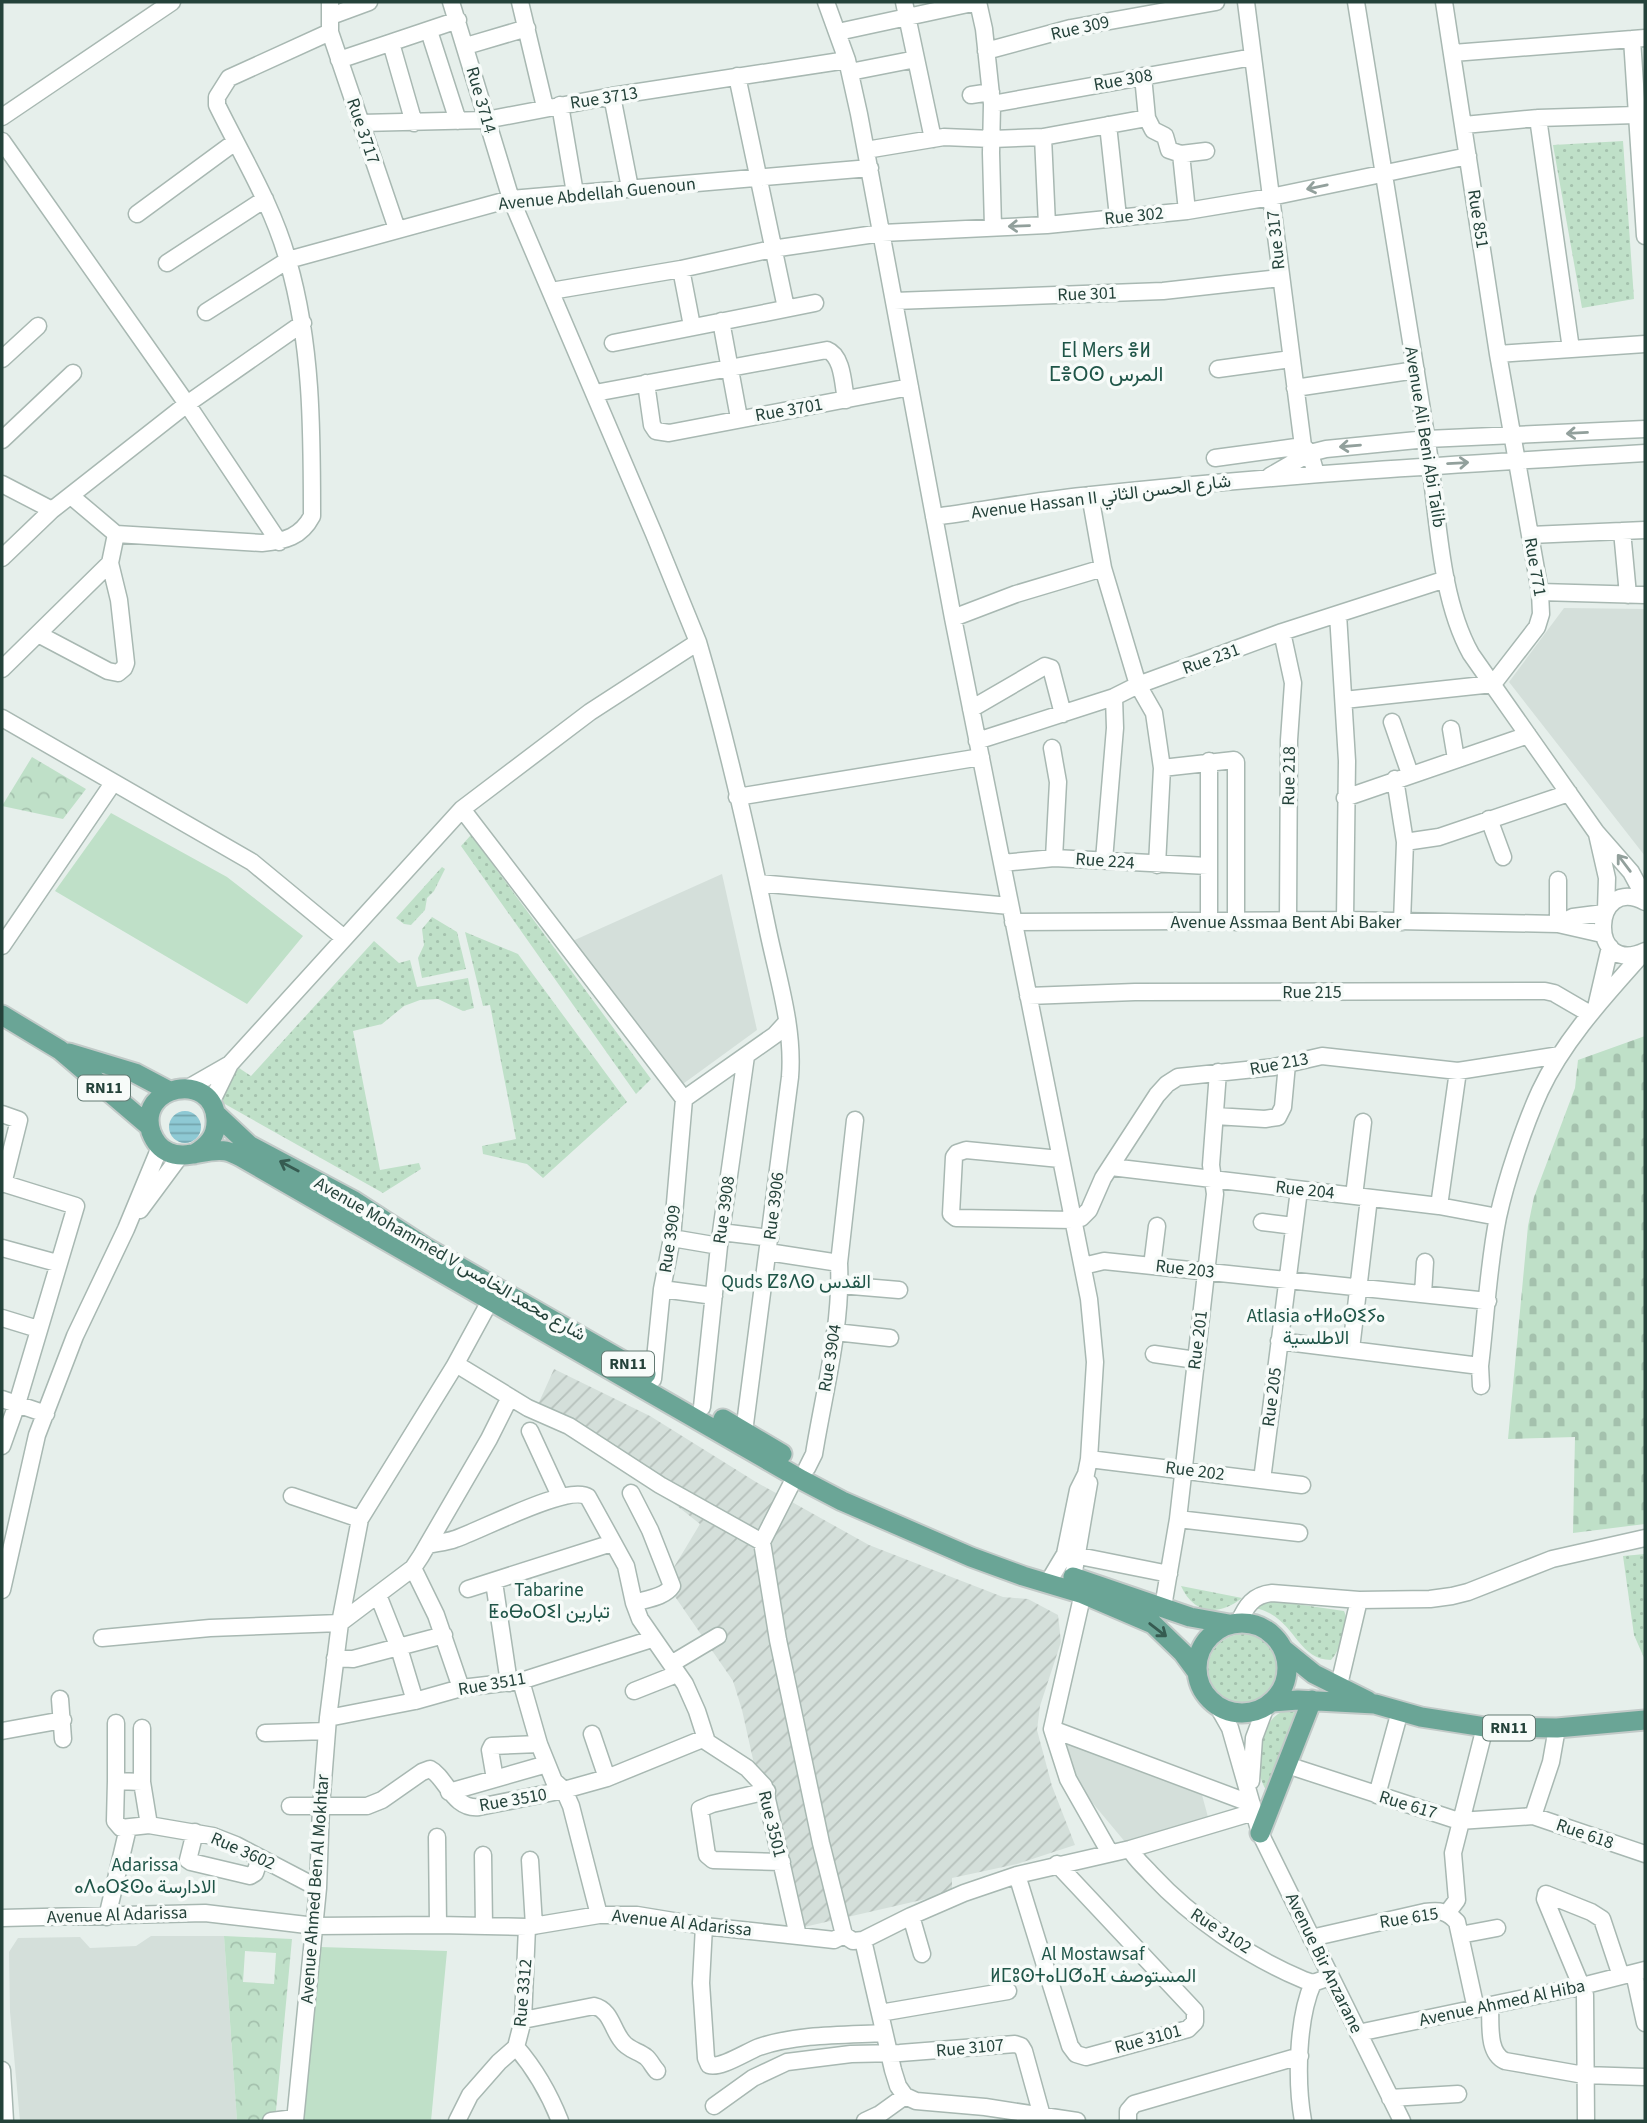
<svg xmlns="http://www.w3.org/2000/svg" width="1647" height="2123" font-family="'Source Sans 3',Vazirmatn,'Noto Sans Tifinagh',sans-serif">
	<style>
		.built { fill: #d4dfda }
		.industrial { fill: url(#industrial-furrows) }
		.grass { fill: #bfe0c8 }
		.cemetery { fill: url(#cemetery-stones) }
		.park { fill: url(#park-crowns); fill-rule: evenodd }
		.garden { fill: url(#garden-dots) }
		.water { fill: url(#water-rules) }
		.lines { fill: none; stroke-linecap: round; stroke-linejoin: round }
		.minor-casing { stroke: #a8b8b2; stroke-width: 19 }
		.major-casing { stroke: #c2cac8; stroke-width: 23 }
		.minor { stroke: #fff; stroke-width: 16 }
		.major { stroke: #6aa596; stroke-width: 19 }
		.oneway { stroke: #92a09c }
		.oneway2 { stroke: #365b51 }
		.labels { text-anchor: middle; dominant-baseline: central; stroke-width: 7; stroke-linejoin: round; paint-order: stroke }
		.shield { fill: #f7fbf9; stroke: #637a73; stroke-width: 2 }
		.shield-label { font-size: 16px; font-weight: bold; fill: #24423a }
		.street-label { font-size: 18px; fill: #24423a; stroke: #f7fbf9 }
		.neighbourhood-label { font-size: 19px; fill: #1f5548; stroke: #f7fbf9 }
		.quarter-label { font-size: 21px; fill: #1f5548; stroke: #f7fbf9 }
	</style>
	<defs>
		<pattern id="industrial-furrows" width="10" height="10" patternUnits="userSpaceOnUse" patternTransform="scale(1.75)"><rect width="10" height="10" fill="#d4dfda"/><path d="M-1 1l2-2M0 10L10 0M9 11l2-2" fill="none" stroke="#b6c1bc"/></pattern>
		<pattern id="cemetery-stones" width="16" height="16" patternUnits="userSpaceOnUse" patternTransform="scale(1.75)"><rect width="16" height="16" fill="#bfe0c8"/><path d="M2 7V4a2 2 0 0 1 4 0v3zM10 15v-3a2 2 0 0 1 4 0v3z" fill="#a4c1ad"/></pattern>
		<pattern id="park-crowns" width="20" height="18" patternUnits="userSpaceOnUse" patternTransform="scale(1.75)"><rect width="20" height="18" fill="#bfe0c8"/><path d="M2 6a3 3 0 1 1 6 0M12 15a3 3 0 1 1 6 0" fill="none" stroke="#a4c1ad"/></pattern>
		<pattern id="garden-dots" width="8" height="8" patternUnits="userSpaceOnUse" patternTransform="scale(1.75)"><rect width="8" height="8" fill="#bfe0c8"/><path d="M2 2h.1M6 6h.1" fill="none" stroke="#a4c1ad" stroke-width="1.8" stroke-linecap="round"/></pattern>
		<pattern id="water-rules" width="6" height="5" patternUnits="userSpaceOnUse" patternTransform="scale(1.75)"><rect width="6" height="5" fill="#8ec9d4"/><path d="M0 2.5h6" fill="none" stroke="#74a5ad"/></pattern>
	</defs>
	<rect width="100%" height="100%" fill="#e6efeb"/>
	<path class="built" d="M1564,608L1645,609V856L1509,682Z
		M722,874L757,1030L676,1089L568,943Z
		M1062,1739L1202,1795L1208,1817L1126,1843L1080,1788Z
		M151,1936H224L237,2121H20L10,2012L9,1952L18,1938L80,1937L90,1948L136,1946Z"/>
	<path class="industrial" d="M554,1369L650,1416L756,1482L869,1545L1003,1597L1028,1599L1058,1615L1061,1642L1040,1706L1037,1730L1052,1786L1075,1845L1017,1864L952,1878V1893L791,1930L742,1710L733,1681L665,1582L700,1524L648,1483L536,1409Z"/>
	<path class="grass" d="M111,813L227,877L303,936L247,1004L55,891Z
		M320,1947L447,1951L431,2121H304Z"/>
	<path class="cemetery" d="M1645,1036V1524L1573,1533L1575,1437L1508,1439L1528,1226L1534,1197L1575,1088L1578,1060Z"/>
	<path class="park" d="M32,757L86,789L63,819L2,806Z
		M224,1936L292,1939L275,2121H237ZM245,1951L276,1953L274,1984L243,1982Z"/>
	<path class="garden" d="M1623,141L1634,299L1582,308L1553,145Z
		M471,835L651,1079L636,1094L461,846Z
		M442,867L445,869L434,891L427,898L425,910L411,925L404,924L396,918Z
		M432,917L457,932L466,969L422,978L418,958L424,945L422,929Z
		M465,932L518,954L627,1102L543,1178L527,1164L483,1154L482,1146L516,1139L490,1005L483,1006Z
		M374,941L399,963L410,960L417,987L468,978L474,1008L463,1011L438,999L420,1000L404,1006L382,1024L353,1031L380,1170L419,1163L421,1169L383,1193L216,1099L239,1068L251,1076Z
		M1645,1554V1660L1634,1635L1623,1556Z
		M1181,1586L1242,1598C1219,1616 1194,1615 1181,1586Z
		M1268,1600L1344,1611C1350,1622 1340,1651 1331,1660C1295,1659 1295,1615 1254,1608Z
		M1208 1669a35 35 0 1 1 70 0a35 35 0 1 1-70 0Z
		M1299,1709L1266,1790C1253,1769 1256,1730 1278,1714C1284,1710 1292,1710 1299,1709Z"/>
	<path class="water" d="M169 1127a16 16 0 1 1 32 0a16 16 0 1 1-32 0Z"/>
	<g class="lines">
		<defs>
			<path id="minor" d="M330,2V32L397,229
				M520,2L545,107
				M826,2L847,60L859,114L953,618L1089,1299L1095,1362L1089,1459L1086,1474L1078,1490L1065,1554L1047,1584
				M904,2L933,139
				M978,2L984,29L992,104L991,153L993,227
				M1246,2L1303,446L1310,453L1316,474
				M1356,2C1380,148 1404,295 1427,442C1438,508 1438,595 1471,654L1596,832L1631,872L1645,898
				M331,16L369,2
				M429,31L458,121
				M838,32L977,2
				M1632,39L1645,236
				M391,43L414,123
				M466,46L527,28
				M986,51L1071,28L1216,2
				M1453,53L1645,38
				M339,60L458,20
				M850,72L916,59
				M737,76L786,308
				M1143,76L1147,118
				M971,95L991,92
				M612,96L630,188
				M992,104L1253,57
				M560,105L575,193
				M2,117L172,2
				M1538,118L1571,349
				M361,123L486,120L612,96L847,60
				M1108,125L1118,217
				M1464,125L1538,118L1636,115
				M1043,137L1047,225
				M2,141L187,404L279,542
				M866,150L944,137L992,139L1043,137L1147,118L1153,130L1165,136L1169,150L1181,154L1187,211
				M1181,154L1206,151
				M137,214L235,142
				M167,263L265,199
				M681,269L692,326
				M551,291L681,269L772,249L882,233L1047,225L1187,211L1271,197L1468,156
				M894,301L1163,291L1280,278
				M206,312L288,260L511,199L870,168
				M721,321L739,418
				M613,343L815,303
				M1498,354L1645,344
				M2,359L38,326
				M1218,369L1291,359
				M646,383L652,425L656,431L669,433L910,387
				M1295,388L1416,370
				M595,393L827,350C843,356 843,385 846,400
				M2,440L73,373
				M1215,458L1303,446
				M1270,476L1310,453L1326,449L1427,439L1645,429
				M2,484L52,510
				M1090,495L1103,568L1138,685L1154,713L1162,768L1157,865
				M71,496L116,534L262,543C285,541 301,537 312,516C312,430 312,344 288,261C273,206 242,156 217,105V97L229,78L330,32
				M934,517C986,510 1039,500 1091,495C1275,475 1460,464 1645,453
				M1622,531L1628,595
				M1530,535L1645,530
				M2,558L52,510L187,404L303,323
				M1540,592L1645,595
				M1338,614L1347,761L1345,920
				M953,618L1016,594L1103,568
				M1282,632L1293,683L1289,740L1288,921
				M38,634L108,671L118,673L124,668L126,663L119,600L110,563
				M698,642C726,737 748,834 768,931C778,979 794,1028 790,1077L744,1432
				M2,669L110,563L116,534
				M1344,700L1493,684L1537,627L1541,614L1540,592L1498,354L1444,2
				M971,709L1045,666L1051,668L1063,714
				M2,718L252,862L344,938
				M1392,722L1410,774
				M1451,729L1456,759
				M977,741L1114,697L1138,685L1282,632L1446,579
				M1052,748L1058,782L1054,858
				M1209,761V922
				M1162,768L1234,760L1236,762V922
				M1395,779L1405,842L1402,922
				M737,797L981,757
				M1345,798L1528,735
				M462,809L684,1099
				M1489,819L1503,857
				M1597,834L1607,878L1606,910
				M1405,842L1439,837L1569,793
				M1104,860L1115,728L1114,697
				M1002,863L1054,858L1208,866
				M1558,880V924
				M758,883L1010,906
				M1645,902C1591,873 1587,978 1645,951
				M1013,922L1345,920L1558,924L1602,934
				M1560,923L1573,917L1604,913
				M2,946L113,783
				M1028,996L1135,992L1545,991L1554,993L1590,1014
				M1597,1003L1610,947
				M188,1088L230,1064
				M684,1099L775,1035L786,1023
				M211,1103L230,1064L462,809L590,712L698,642L654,534L511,199L451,2
				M2,1114L19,1120L3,1184
				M1215,1116L1265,1119L1278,1117L1283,1107L1287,1064
				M1060,1159L966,1150L957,1153L954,1157L951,1214L956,1218L1073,1220L1081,1218L1089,1210L1103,1178L1157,1095L1167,1084L1178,1077L1274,1067L1322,1056L1458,1071L1560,1055
				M1111,1167L1439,1206L1498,1217
				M2,1183L76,1206L17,1404L2,1446
				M1354,1196L1363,1122
				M1439,1206L1458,1071
				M140,1210L180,1156
				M1262,1222L1294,1226
				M721,1232L770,1238
				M672,1238L719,1246
				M2,1248L57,1263
				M768,1252L839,1263
				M1083,1266L1104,1261L1488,1301
				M1152,1266L1157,1226
				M840,1285L899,1290
				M662,1289L714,1296
				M1423,1294L1425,1262
				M2,1318L38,1329
				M835,1332L890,1338
				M1279,1341L1480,1366
				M1351,1349L1369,1198
				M1154,1354L1196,1360
				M456,1364L528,1408L569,1426L660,1485L762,1542L795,1477
				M653,1379L662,1289L672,1238L684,1099
				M1481,1386L1480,1366C1486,1317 1488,1266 1498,1217C1506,1180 1524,1126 1540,1091C1565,1038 1607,994 1645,951
				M2,1399L46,1414
				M702,1407L719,1246L746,1056
				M530,1431L560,1496
				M1089,1459L1302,1485
				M807,1468L814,1454C824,1392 842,1326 839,1263L855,1120
				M1262,1480L1299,1190
				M631,1493L650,1530L672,1586C665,1597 647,1599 634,1603
				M292,1496L360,1519
				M1178,1519L1299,1533
				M762,1542L778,1640L821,1843L844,1935
				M428,1545C437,1543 447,1542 455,1539C480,1531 569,1483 588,1497L626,1566L634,1603L640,1619L685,1684L697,1711L707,1742L747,1768L764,1786L798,1936
				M1069,1554L1169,1574
				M413,1568L436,1615L461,1688
				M494,1582L509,1683
				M1085,1584L1052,1729L1068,1779L1110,1853
				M468,1589L612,1543
				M1071,1589L1089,1483
				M2,1590L37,1435L75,1336L126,1229L160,1147L158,1144
				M378,1595L399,1648L415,1701
				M1163,1607L1178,1519L1215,1194L1211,1165L1218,1072
				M1239,1622C1246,1606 1253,1595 1272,1593L1359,1600
				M102,1638L210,1628L340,1623L413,1568L421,1556L489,1439L510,1397
				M335,1658L353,1659L444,1635
				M671,1664L718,1636
				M521,1681L539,1744L554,1781L564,1790L571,1806L599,1915
				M1339,1685L1359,1600L1430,1599L1452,1596L1468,1592L1552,1559L1645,1538
				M634,1691L677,1674
				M60,1699L63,1739
				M1217,1705L1230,1728L1260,1833L1402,2121
				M328,1718L415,1701L461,1688L521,1681L652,1639
				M116,1723V1781L142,1782
				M142,1728V1782L149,1825
				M1052,1729L1252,1804
				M2,1731L63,1720
				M265,1733L327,1731
				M592,1734L607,1778
				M1287,1765L1459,1821L1533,1816
				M495,1779L490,1750L492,1746L539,1744
				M116,1781L115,1821L121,1828L149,1825L213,1836L236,1845L318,1888
				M1251,1781L1254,1738L1266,1706
				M767,1791L712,1804L700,1809L707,1855L713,1860L782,1862
				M449,1792L547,1764
				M1377,1795L1400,1711
				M290,1806H367L382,1800L422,1772L430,1769C446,1777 453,1810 479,1807L564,1790L607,1778L705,1738
				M1533,1816L1645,1854
				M1533,1816L1551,1762L1557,1728
				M195,1832L188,1860L191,1862L250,1876L255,1873L260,1858
				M437,1837L438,1925
				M1130,1849C1135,1859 1144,1866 1151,1874C1193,1919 1247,1956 1304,1980L1313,1983L1330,1977
				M483,1855L484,1926
				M530,1860L534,1926
				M1017,1875L1070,2046L1076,2054L1086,2057L1188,2029L1195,2022V2011L1057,1864
				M1448,1912L1457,1900L1453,1853L1485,1727
				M911,1916L922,1954
				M107,1917L128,1828
				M2,1918L205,1913L315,1926L438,1925L527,1927L599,1915H637L704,1926L798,1936L834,1940L844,1935L853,1941L863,1940L911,1916L964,1893L1017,1875L1130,1849L1254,1812
				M704,1926L701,1983L706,2058L709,2065C720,2069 746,2052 759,2047C798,2034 843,2035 884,2033
				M1460,1935L1497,1928
				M1311,1938L1425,1912C1440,1910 1447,1911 1457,1922L1476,2009
				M863,1940L893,2070L898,2086L905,2096L916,2101L985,2107L1077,2121
				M1634,1973L1645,2023
				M1490,2006C1491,2024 1487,2053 1505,2061L1584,2075L1645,2077
				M880,2013L1008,1991
				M523,2020L594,2006C611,2010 612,2029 622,2041C628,2050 639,2051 646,2057C650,2060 653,2067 657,2071
				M1358,2033L1582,1986L1645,1970
				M516,2047C536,2070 549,2093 560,2121
				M2,2070L5,2121
				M1390,2098L1458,2094
				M714,2106L753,2078L787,2062L851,2054L900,2053L1015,2044L1021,2046L1024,2051L1042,2116
				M271,2121L295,2118
				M295,2121L318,1888L321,1807L328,1718L340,1623L360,1519L454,1367L490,1301
				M457,2121L470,2095L499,2062L516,2047L523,2020L527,1927
				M865,2121L880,2114L905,2096
				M1128,2121V2111L1134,2104L1300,2056
				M1303,2121C1296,2082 1297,2019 1313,1983
				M1586,2121L1585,1995L1545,1899L1546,1894L1591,1912L1602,1919L1621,1976"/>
			<path id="major" d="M2,1015L60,1050L149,1126
				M69,1053L135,1073L169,1091
				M216,1114L249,1145L354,1201L425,1247L646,1374
				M194,1154C208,1146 217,1136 216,1119C213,1070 136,1085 151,1132C154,1140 159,1148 168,1152C186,1161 207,1147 226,1151C231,1152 237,1155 241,1157L802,1480L842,1501L971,1557L1023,1576L1083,1594L1153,1624L1183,1653L1197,1672
				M723,1419L782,1454
				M1073,1577L1190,1617L1229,1624
				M1197 1668a45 45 0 1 1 90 0a45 45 0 1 1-90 0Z
				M1283,1649L1314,1674L1368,1701
				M1272,1702L1298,1700L1375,1704L1421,1717L1485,1727L1557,1728L1645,1720
				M1260,1833L1312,1700"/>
		</defs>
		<use href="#minor" class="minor-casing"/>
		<use href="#major" class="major-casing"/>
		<use href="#minor" class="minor"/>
		<use href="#major" class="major"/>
	</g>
	<defs><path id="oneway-shaft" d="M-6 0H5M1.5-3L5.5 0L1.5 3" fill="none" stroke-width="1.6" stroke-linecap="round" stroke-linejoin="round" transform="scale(1.75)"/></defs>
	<g class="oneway">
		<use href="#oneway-shaft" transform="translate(1317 187) rotate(168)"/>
		<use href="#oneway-shaft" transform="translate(1019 226) rotate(178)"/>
		<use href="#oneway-shaft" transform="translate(1577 433) rotate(177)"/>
		<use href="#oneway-shaft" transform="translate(1350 446) rotate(175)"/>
		<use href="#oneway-shaft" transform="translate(1458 463) rotate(-3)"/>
		<use href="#oneway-shaft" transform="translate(1624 863) rotate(-127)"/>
	</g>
	<g class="oneway2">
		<use href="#oneway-shaft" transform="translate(289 1166) rotate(-152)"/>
		<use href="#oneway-shaft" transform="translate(1158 1630) rotate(38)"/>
	</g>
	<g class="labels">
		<g class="shield">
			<rect x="78" y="1075.5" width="52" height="25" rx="5"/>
			<rect x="602" y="1351.5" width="52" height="25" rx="5"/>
			<rect x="1483" y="1715.5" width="52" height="25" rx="5"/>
		</g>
		<g class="shield-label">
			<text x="104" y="1088">RN11</text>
			<text x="628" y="1364">RN11</text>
			<text x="1509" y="1728">RN11</text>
		</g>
		<g class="street-label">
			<text transform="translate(1080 28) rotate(-13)">Rue 309</text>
			<text transform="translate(1123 80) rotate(-10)">Rue 308</text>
			<text transform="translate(604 98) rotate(-9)">Rue 3713</text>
			<text transform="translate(481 100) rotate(74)">Rue 3714</text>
			<text transform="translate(363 131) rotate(71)">Rue 3717</text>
			<text transform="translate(597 194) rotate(-6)">Avenue Abdellah Guenoun</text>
			<text transform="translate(1134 216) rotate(-6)">Rue 302</text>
			<text transform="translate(1478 219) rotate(81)">Rue 851</text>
			<text transform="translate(1276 240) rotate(-96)">Rue 317</text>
			<text transform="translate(1087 294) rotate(-2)">Rue 301</text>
			<text transform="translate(789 410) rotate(-10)">Rue 3701</text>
			<text transform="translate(1425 437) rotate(81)">Avenue Ali Beni Abi Talib</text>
			<text transform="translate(1101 497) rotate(-7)">Avenue Hassan II شارع الحسن الثاني</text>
			<text transform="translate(1535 567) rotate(80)">Rue 771</text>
			<text transform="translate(1211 659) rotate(-20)">Rue 231</text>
			<text transform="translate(1289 776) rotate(-89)">Rue 218</text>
			<text transform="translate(1105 861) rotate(4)">Rue 224</text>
			<text x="1286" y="922">Avenue Assmaa Bent Abi Baker</text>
			<text x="1312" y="992">Rue 215</text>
			<text transform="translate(1279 1064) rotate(-11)">Rue 213</text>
			<text transform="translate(1305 1190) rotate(6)">Rue 204</text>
			<text transform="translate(774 1206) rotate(-83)">Rue 3906</text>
			<text transform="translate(724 1210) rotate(-82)">Rue 3908</text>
			<text transform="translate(670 1239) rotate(-82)">Rue 3909</text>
			<text transform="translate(450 1259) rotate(30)">Avenue Mohammed V شارع محمد الخامس</text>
			<text transform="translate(1185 1269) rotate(6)">Rue 203</text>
			<text transform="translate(1198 1340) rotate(-83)">Rue 201</text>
			<text transform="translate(830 1358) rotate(-81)">Rue 3904</text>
			<text transform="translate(1272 1397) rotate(-83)">Rue 205</text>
			<text transform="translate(1195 1471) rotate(7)">Rue 202</text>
			<text transform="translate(492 1684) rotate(-10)">Rue 3511</text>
			<text transform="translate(513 1800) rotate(-10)">Rue 3510</text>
			<text transform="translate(1408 1805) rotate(17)">Rue 617</text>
			<text transform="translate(772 1824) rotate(76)">Rue 3501</text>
			<text transform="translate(1585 1834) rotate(19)">Rue 618</text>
			<text transform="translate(243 1851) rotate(24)">Rue 3602</text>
			<text transform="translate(315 1889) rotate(-86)">Avenue Ahmed Ben Al Mokhtar</text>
			<text transform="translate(117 1915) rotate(-2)">Avenue Al Adarissa</text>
			<text transform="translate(1409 1918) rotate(-9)">Rue 615</text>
			<text transform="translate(682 1923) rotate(6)">Avenue Al Adarissa</text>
			<text transform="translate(1221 1931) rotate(33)">Rue 3102</text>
			<text transform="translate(1324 1963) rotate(64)">Avenue Bir Anzarane</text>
			<text transform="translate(523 1993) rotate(-85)">Rue 3312</text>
			<text transform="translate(1502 2003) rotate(-12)">Avenue Ahmed Al Hiba</text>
			<text transform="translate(1148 2039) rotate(-15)">Rue 3101</text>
			<text transform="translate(970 2048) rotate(-5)">Rue 3107</text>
		</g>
		<g class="neighbourhood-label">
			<text x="796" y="1282">Quds ⵇⵓⴷⵙ القدس</text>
			<text x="1316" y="1316">Atlasia ⴰⵜⵍⴰⵙⵉⵢⴰ<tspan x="1316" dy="22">الاطلسية</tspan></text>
			<text x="549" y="1590">Tabarine<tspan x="549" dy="22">ⵟⴰⴱⴰⵔⵉⵏ تبارين</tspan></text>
			<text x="145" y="1865">Adarissa<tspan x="145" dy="22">ⴰⴷⴰⵔⵉⵙⴰ الادارسة</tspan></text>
			<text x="1093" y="1954">Al Mostawsaf<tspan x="1093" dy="22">ⵍⵎⵓⵙⵜⴰⵡⵚⴰⴼ المستوصف</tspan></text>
		</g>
		<g class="quarter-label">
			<text x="1106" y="350">El Mers ⴻⵍ<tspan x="1106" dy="24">ⵎⴻⵔⵙ المرس</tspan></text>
		</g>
	</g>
	<rect width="1647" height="2123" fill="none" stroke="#24423a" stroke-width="7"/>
</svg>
